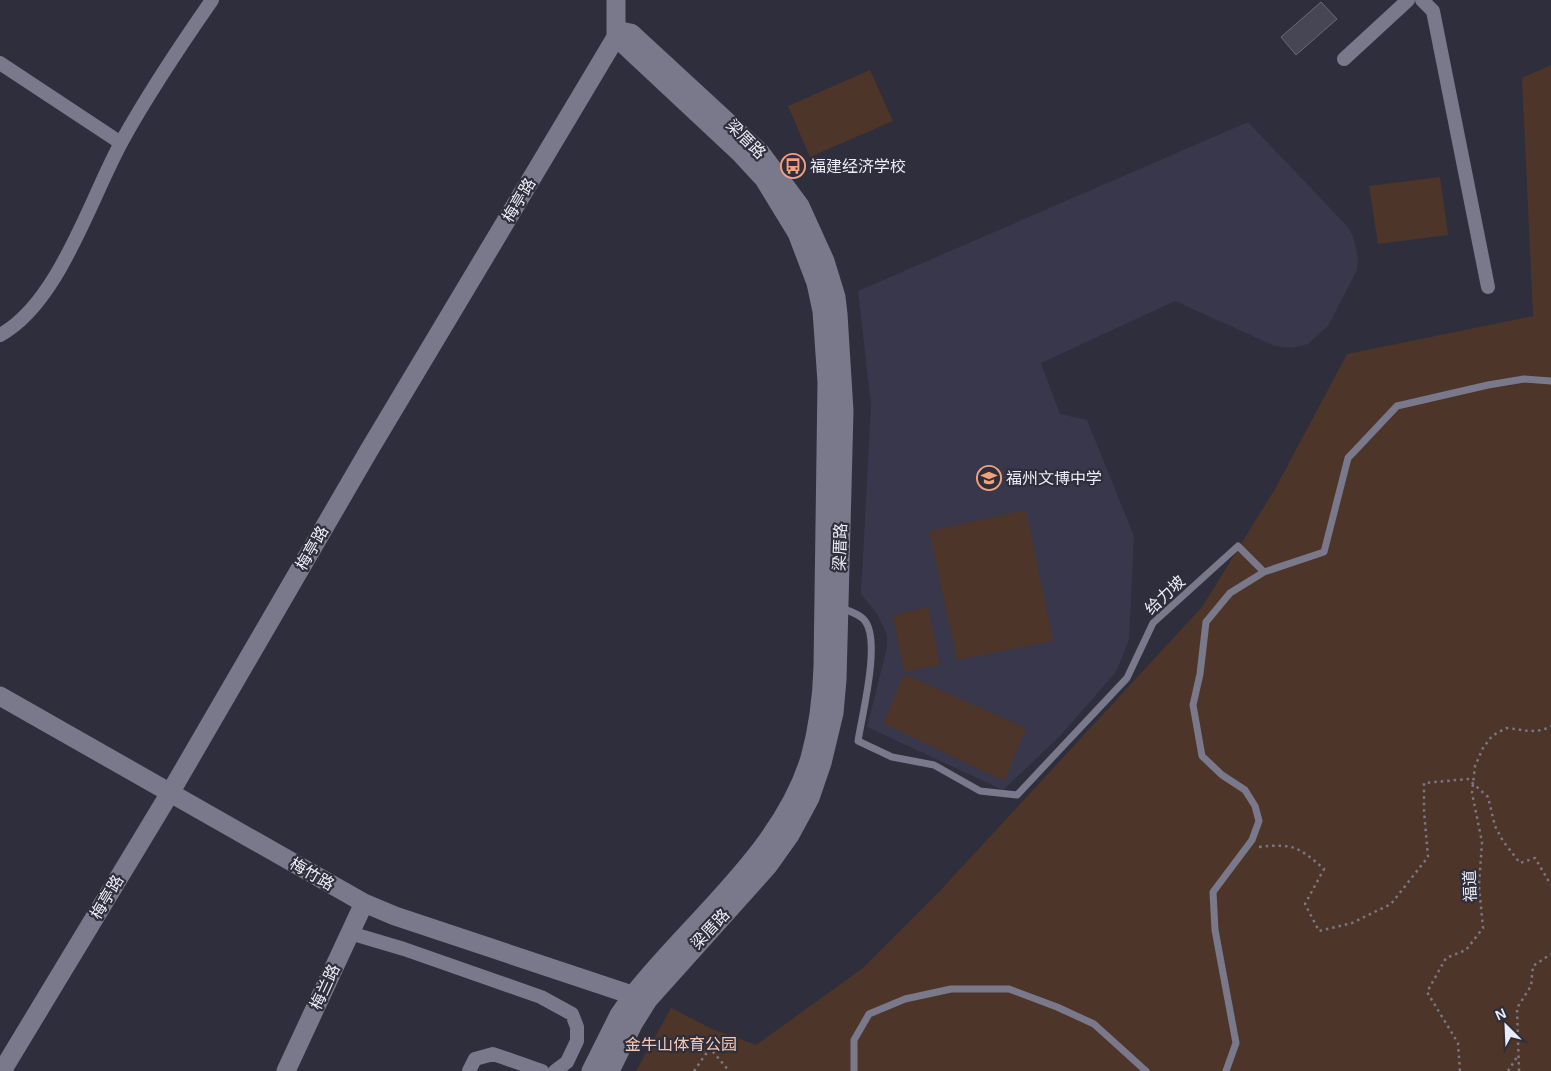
<svg xmlns="http://www.w3.org/2000/svg" width="1551" height="1071" font-family="Arial,'Noto Sans SC',sans-serif">
	<style>
		.built { fill: #38374c }
		.green { fill: #4e3529 }
		.building { fill: #464655; stroke: #69697a }
		.lines { fill: none; stroke-linecap: round; stroke-linejoin: round }
		.path { stroke: #787884; stroke-width: 2.5; stroke-dasharray: 2.5 4; stroke-linecap: butt }
		.lane { stroke: #7a798b; stroke-width: 7 }
		.street { stroke: #7a798b; stroke-width: 14 }
		.secondary { stroke: #7a798b; stroke-width: 19 }
		.labels { text-anchor: middle; dominant-baseline: central; stroke-width: 4.5; stroke-linejoin: round; paint-order: stroke }
		.street-label { font-size: 16px; fill: #ececf6; stroke: #2e2e3c }
		.poi-label { font-size: 16px; fill: #ececf6; stroke: #2e2e3c; text-anchor: start }
		.park-label { font-size: 16px; fill: #f7c9b4; stroke: #2e2e3c }
	</style>
	<rect width="100%" height="100%" fill="#2e2e3c"/>
	<path class="built" d="M1248,122L1346,225L1353,236L1358,258L1357,270L1328,326L1308,344L1292,348L1275,346L1175,301L1041,363L1060,414L1087,420L1134,536L1129,640L1116,672L1059,737L1003,790L867,727L887,647V635L877,614L861,594L871,405L858,291Z"/>
	<path class="green" d="M1551,65V1071H636L671,1008L712,1029L756,1045L863,968L937,894L1202,607L1275,489L1347,354L1533,316L1522,78Z
		M870,70L893,121L810,157L788,106Z
		M1440,177L1448,235L1378,244L1369,186Z
		M1026,510L1053,641L957,660L929,531Z
		M928,607L940,665L904,672L893,615Z
		M904,674L1026,728L1004,781L883,723Z"/>
	<path class="building" d="M1321,2L1337,19L1296,55L1281,37Z"/>
	<g class="lines">
		<path class="path" d="M1259,847C1293,843 1299,847 1324,869L1305,904L1319,931L1352,923L1391,904L1428,857L1424,811V783L1468,779L1488,797L1495,826L1503,841L1520,863L1535,858L1551,885
			M694,1071L710,1048L729,1071
			M1460,1071L1458,1043L1427,992L1446,958L1466,950L1483,928L1479,886L1482,842L1472,793L1475,766L1483,748L1492,736L1506,728C1522,729 1536,735 1551,726
			M1508,1071L1517,1057
			M1519,1071L1517,1008L1531,986L1533,966L1551,954"/>
		<path class="lane" d="M841,608C849,611 860,614 865,621C881,641 862,715 858,741L892,757L934,765L980,791L1017,795L1127,678L1153,623L1238,546L1264,572L1324,552L1348,458L1397,406L1488,385L1524,379L1551,381
			M854,1071V1040L869,1014L905,999L951,989H1009L1057,1007L1094,1024L1146,1071
			M1226,1071L1236,1043L1215,930L1213,892L1252,840L1259,821L1255,806L1245,790L1222,775L1202,756L1193,705L1200,674L1206,622L1230,593L1264,572"/>
		<path class="street" d="M1422,0L1433,11L1488,287
			M1344,59L1408,0
			M0,63L121,143
			M0,335C59,303 90,199 122,141C149,92 180,46 212,0
			M350,933L404,949L541,997L572,1014L577,1027V1041L567,1062L555,1071
			M469,1071L475,1059L493,1054L542,1071"/>
		<path class="secondary" d="M0,696L364,903L395,916L644,999
			M2,1071L170,793L368,452L582,94L616,37L626,32
			M286,1071L364,903
			M591,1071L619,1015L633,995C691,921 782,851 810,758C818,729 822,697 823,667L827,382L822,311L816,283L797,233L764,179L740,153L616,37V0
			M610,1071L633,1024L648,1000L768,866L790,835L810,798L822,763L834,713L837,680L844,411L838,314L836,297L825,261L800,206L760,152L631,33"/>
	</g>
	<defs>
		<symbol id="bus-ring" viewBox="-11 -11 22 22"><circle r="9.5" fill="#2e2e3c" stroke="#f1a17b" stroke-width="1.5"/><path d="M-5-6H5V4H4V6H2V4H-2V6H-4V4H-5ZM-3.5-4V0h7V-4ZM-3.5 1.2v1.5H-2V1.2ZM2 1.2v1.5H3.5V1.2Z" fill="#f1a17b"/></symbol>
		<symbol id="school-ring" viewBox="-11 -11 22 22"><circle r="9.5" fill="#2e2e3c" stroke="#f1a17b" stroke-width="1.5"/><path d="M0-5L7-2L0 1L-7-2ZM-4 1L0 2.5L4 1V4Q0 6-4 4Z" fill="#f1a17b"/></symbol>
	</defs>
	<g fill-rule="evenodd">
		<use href="#bus-ring" x="779" y="152" width="28" height="28"/>
		<use href="#school-ring" x="975" y="464" width="28" height="28"/>
	</g>
	<g class="labels">
		<g class="street-label">
			<text transform="translate(746 139) rotate(45)">梁厝路</text>
			<text transform="translate(519 200) rotate(-59)">梅亭路</text>
			<text transform="translate(840 547) rotate(-88)">梁厝路</text>
			<text transform="translate(312 548) rotate(-60)">梅亭路</text>
			<text transform="translate(1165 595) rotate(-43)">给力坡</text>
			<text transform="translate(312 874) rotate(30)">梅竹路</text>
			<text transform="translate(1470 886) rotate(-92)">福道</text>
			<text transform="translate(107 897) rotate(-59)">梅亭路</text>
			<text transform="translate(710 929) rotate(-47)">梁厝路</text>
			<text transform="translate(325 987) rotate(-65)">梅兰路</text>
		</g>
		<g class="poi-label">
			<text x="810" y="166">福建经济学校</text>
			<text x="1006" y="478">福州文博中学</text>
		</g>
		<g class="park-label">
			<text x="681" y="1044">金牛山体育公园</text>
		</g>
	</g>
	<g transform="translate(1506 1026) rotate(336)" stroke="#2e2e3c" stroke-width="4" paint-order="stroke">
	<path d="M0-4L9 19L0 12L-9 19Z" fill="#ececf6"/>
	<text y="-8" font-size="14" font-weight="bold" text-anchor="middle" fill="#ececf6">N</text>
	</g>
</svg>
